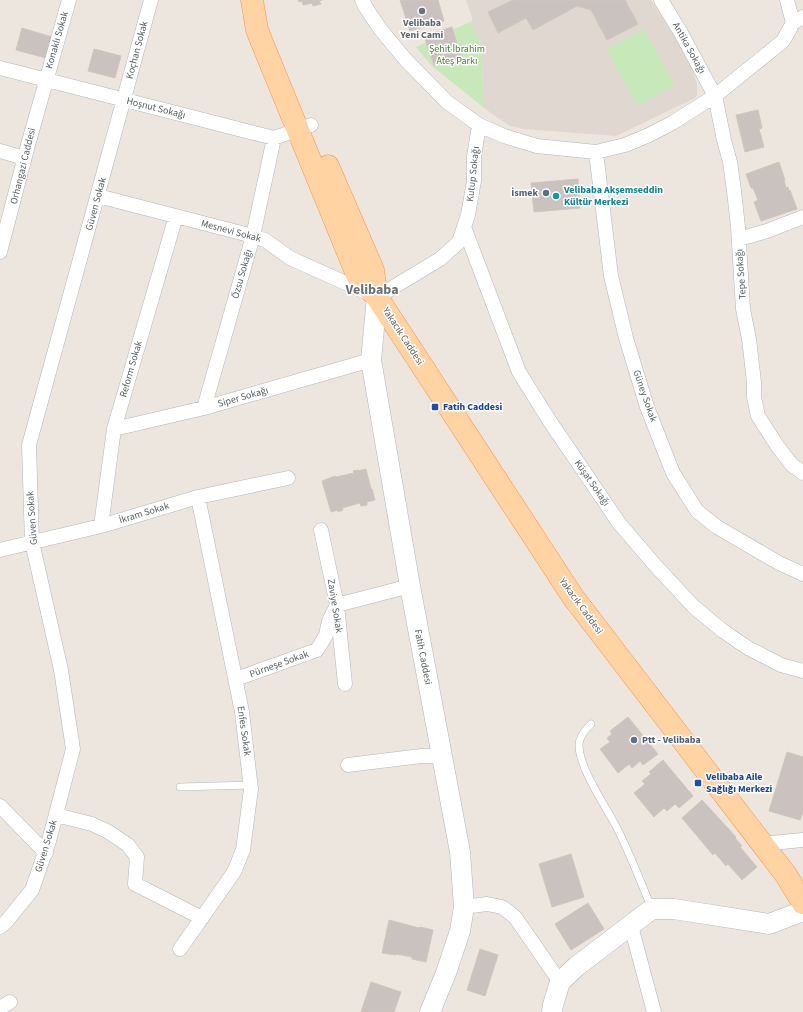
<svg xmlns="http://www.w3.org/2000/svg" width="803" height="1012" font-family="'Source Sans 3',sans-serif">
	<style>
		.education { fill: #e0d7d0 }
		.green { fill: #c7e8b8 }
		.building { fill: #cac2be; stroke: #d2c5bd }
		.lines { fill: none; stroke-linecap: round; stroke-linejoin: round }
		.lane-casing { stroke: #b0b6b9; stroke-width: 8 }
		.street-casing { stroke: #b0b6b9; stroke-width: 15 }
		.secondary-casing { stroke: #acb4b7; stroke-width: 21 }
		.primary-casing { stroke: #ff9146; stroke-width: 23 }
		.lane { stroke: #fff; stroke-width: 7 }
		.street { stroke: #fff; stroke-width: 14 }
		.secondary { stroke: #fff; stroke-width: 20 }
		.primary { stroke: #ffd3a2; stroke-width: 22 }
		.worship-dot { fill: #6b7280; stroke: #fff; stroke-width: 1.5 }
		.service-dot { fill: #5c6f8a; stroke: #fff; stroke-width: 1.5 }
		.culture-dot { fill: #0f9aa8; stroke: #fff; stroke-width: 1.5 }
		.transit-dot { fill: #1a4fb4; stroke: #fff; stroke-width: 1.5 }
		.labels { text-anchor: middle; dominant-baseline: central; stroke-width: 3; stroke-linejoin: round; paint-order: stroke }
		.worship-label { font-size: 10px; font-weight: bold; fill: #5b616d; stroke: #fff }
		.street-label { font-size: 10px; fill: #586062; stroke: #fff }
		.park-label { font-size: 10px; fill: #42812a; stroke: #fff }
		.culture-label { font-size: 10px; font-weight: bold; fill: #0d838f; stroke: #fff; text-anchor: start }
		.service-label { font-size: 10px; font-weight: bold; fill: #4e5e75; stroke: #fff; text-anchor: end }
		.transit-label { font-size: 10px; font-weight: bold; fill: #164399; stroke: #fff; text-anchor: start }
		.district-label { font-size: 14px; font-weight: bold; fill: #697274; stroke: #fff }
	</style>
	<rect width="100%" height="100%" fill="#ede6df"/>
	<path class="education" d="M466,0H651L681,47L692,69L697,84V95L695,98L616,136L524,129L510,126L495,116L483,107L482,44L472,26V17Z"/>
	<path class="green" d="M472,21V26L482,43L483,107L432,66L416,47Z
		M644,29L675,86L637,106L606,49Z"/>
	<path class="building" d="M298,0H322L319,1L321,4L313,6L312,3L303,5L302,1L299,2Z
		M400,0H438L444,21L410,31Z
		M513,0H625L638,24L607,40L591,10L577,6L533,30L526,18L498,33L488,12Z
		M452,27L461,58L434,65L424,36Z
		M22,28L52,37L46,58L16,50Z
		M94,49L121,56L115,78L88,71Z
		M758,110L762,128L759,129L764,147L745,152L736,115Z
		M779,162L785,180H784L786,188L788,187L789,191L790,190L797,209L761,221L754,202L758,200L753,188H751L746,174Z
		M578,179L580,208L534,212L531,183Z
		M366,469L371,489H372L375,500L367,502V505L361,506L360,503L342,508L343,510L338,512V510L331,512L322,481L335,476L336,477L354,473L353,471L358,470V471Z
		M628,717L658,754L643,765L640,761L632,768L629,764L618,773L600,749L610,742L607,738L612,734L610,731Z
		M787,752L803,757V812L800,820L769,811Z
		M663,760L693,796L679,808L675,804L667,811L664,808L654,817L634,793L645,784L642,781L651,774L649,772Z
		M702,800L736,837L735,838L742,846L740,847L757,867L742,880L728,864L726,866L715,853L713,855L682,818Z
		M571,854L584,897L552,907L539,864Z
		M588,903L604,929L571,950L555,924Z
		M389,920L419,928L420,927L433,930L426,962L412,959V957L396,954V955L382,953Z
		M480,949L498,955L485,996L467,990Z
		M371,982L401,992L394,1012H361Z"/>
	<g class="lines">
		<defs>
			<path id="lane" d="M591,724C585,730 579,737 579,745C579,769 607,808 618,830C631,856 641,883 652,909
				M180,787L251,785"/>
			<path id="street" d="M362,0L366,8L381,30L405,59L447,102L479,125L504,136L537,146L596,152L625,145L649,135L672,123L715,96L783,41L793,23L803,17
				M661,0L681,33L715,96L724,140L730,162L734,191L738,227L743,309L749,339L754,382V397L758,416L778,447L792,465L803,473
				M787,0L793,23
				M0,68L274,138L311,125
				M0,151L24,158
				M596,152L611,276L626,338L647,407L673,473L697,511L717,527L779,563L803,574
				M98,196L253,236L265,240L290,258L377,297L440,259L459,242L468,215L474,181V157L479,125
				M464,227L519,372L549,420L619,523L654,564L694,607L723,631L748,648L781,665L803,671
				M739,239L767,231L803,217
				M0,252L28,145L69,0
				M204,408L253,236L274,138
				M114,429L204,408L371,360
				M101,526L114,429L176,216
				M321,530L337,605L345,684
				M0,550L101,526L198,497L288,478
				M236,679L317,650L326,635L329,621L337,605L410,586
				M348,765L421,756H442
				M0,806L46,853
				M56,815L92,824L107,831L128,845L137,857L135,884L202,918
				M761,844L803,840
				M464,907L487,904L502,907L515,917L560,982
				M631,926L654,1012
				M0,927L5,923L32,890L49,841L73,749L61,670L32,542L29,445L151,0
				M180,949L234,872L243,850L251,789L242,712L198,497
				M0,1008L10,1002"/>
			<path id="secondary" d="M377,297L371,360L410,586L460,852L464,907L460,931L446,973L430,1012
				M552,1012L553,1005L560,982L577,966L652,909H674L769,924L803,911"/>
			<path id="primary" d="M252,0L257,30L261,40L358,277L377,297L573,597L786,875L803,903
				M328,166L373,270L377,297"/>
		</defs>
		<use href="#lane" class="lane-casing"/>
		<use href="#street" class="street-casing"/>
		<use href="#secondary" class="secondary-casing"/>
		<use href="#primary" class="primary-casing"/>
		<use href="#lane" class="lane"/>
		<use href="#street" class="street"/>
		<use href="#secondary" class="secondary"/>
		<use href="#primary" class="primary"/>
	</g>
	<circle class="worship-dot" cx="422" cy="11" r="4"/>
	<g class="service-dot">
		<circle cx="546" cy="193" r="4"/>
		<circle cx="634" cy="740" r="4"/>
	</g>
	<circle class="culture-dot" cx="556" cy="196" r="4"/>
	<g class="transit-dot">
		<rect x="431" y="403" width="8" height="8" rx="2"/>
		<rect x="694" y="779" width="8" height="8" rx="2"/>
	</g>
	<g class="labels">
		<g class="worship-label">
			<text x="422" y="23">Velibaba<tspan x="422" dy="12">Yeni Cami</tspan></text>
		</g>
		<g class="street-label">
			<text transform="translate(57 40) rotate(-74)">Konaklı Sokak</text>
			<text transform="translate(689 48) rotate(61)">Antika Sokağı</text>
			<text transform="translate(137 50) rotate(-75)">Koçhan Sokak</text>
			<text transform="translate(156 108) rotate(14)">Hoşnut Sokağı</text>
			<text transform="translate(23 166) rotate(-76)">Orhangazi Caddesi</text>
			<text transform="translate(473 174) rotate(-84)">Kutup Sokağı</text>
			<text transform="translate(96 204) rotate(-75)">Güven Sokak</text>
			<text transform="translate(231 231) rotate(15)">Mesnevi Sokak</text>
			<text transform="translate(242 274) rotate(-74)">Özsu Sokağı</text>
			<text transform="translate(741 274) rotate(-94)">Tepe Sokağı</text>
			<text transform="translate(403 336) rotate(57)">Yakacık Caddesi</text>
			<text transform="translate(131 369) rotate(-74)">Reform Sokak</text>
			<text transform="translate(645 396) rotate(71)">Güney Sokak</text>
			<text transform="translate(243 397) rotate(-16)">Siper Sokağı</text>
			<text transform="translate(592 483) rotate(55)">Küşat Sokağı</text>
			<text transform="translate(144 513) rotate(-17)">İkram Sokak</text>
			<text transform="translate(32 518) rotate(-94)">Güven Sokak</text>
			<text transform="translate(335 606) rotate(81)">Zaviye Sokak</text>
			<text transform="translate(581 606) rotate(54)">Yakacık Caddesi</text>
			<text transform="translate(423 657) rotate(79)">Fatih Caddesi</text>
			<text transform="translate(279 664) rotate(-20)">Pürneşe Sokak</text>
			<text transform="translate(244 731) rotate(82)">Enfes Sokak</text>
			<text transform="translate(46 846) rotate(-73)">Güven Sokak</text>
		</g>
		<g class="park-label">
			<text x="457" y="49">Şehit İbrahim<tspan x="457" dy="12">Ateş Parkı</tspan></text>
		</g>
		<g class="culture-label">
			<text x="564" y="190">Velibaba Akşemseddin<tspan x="564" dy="12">Kültür Merkezi</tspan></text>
		</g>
		<g class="service-label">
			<text x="538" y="193">İsmek</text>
			<text x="642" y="740" text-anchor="start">Ptt - Velibaba</text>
		</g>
		<g class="transit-label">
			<text x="443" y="407">Fati̇h Caddesi̇</text>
			<text x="706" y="777">Velibaba Aile<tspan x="706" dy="12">Sağlığı Merkezi</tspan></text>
		</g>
		<g class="district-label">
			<text x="372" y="290">Velibaba</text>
		</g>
	</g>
</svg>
